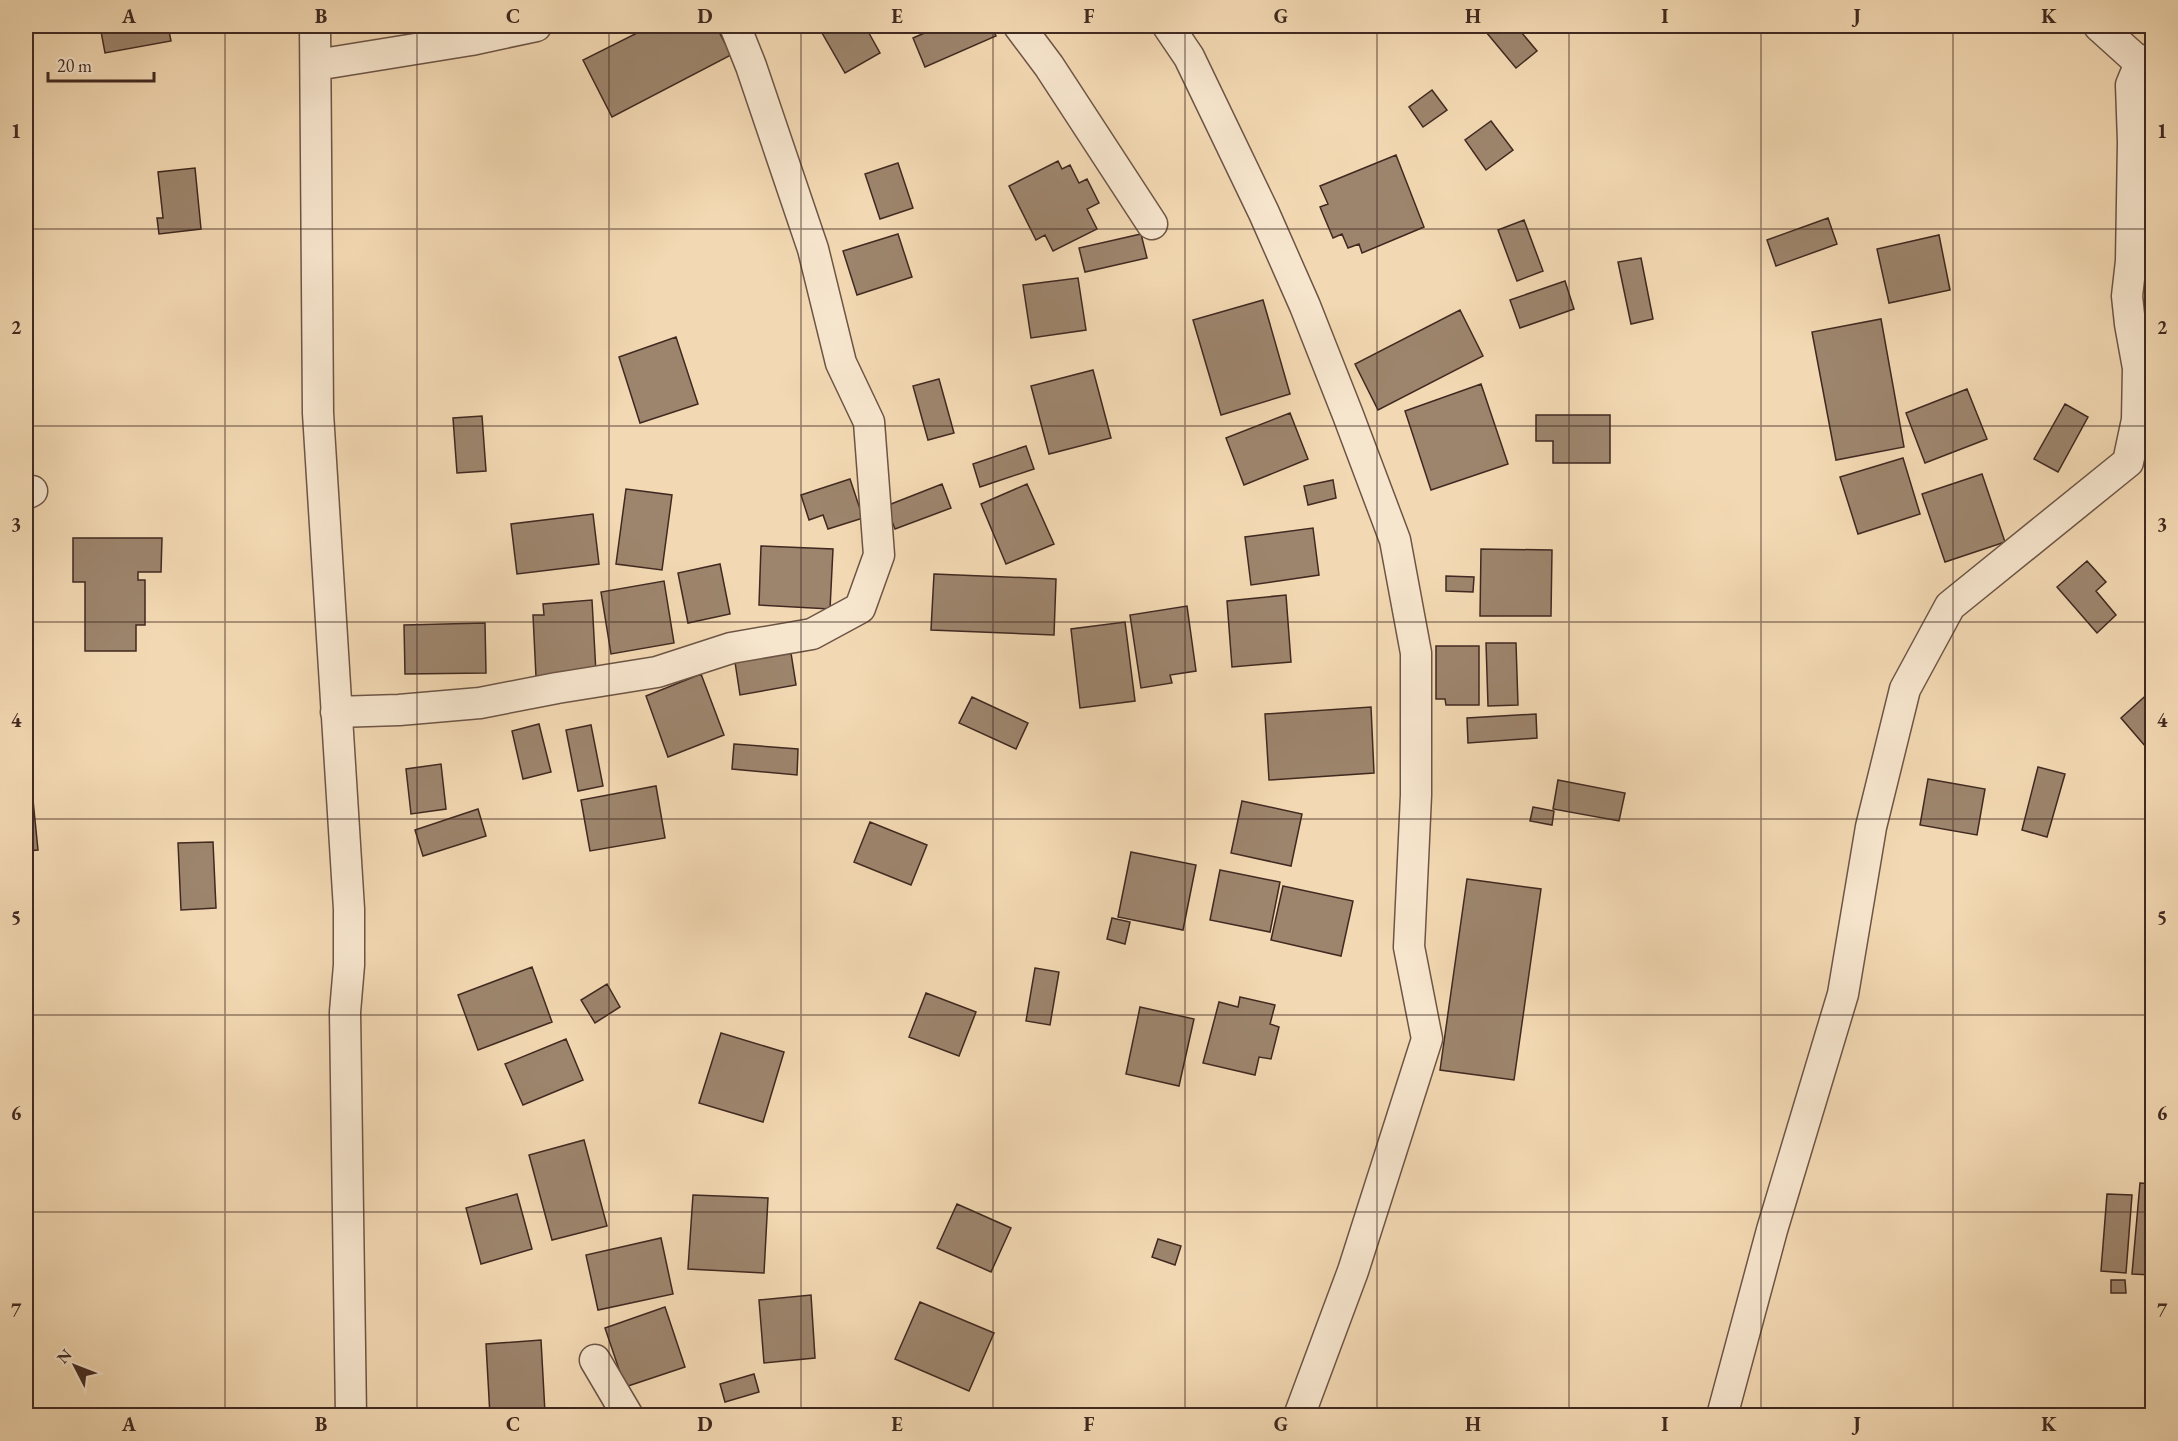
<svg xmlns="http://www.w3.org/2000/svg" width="2178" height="1441" font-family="'EB Garamond',serif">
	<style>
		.building { fill: #9d856d; stroke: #402921; stroke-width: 1.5 }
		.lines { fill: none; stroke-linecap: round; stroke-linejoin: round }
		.street-casing { stroke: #6d5546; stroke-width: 33 }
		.street { stroke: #f7e6ce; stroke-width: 30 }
		.grid { fill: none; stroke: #402921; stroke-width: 1.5; stroke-opacity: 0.55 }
		.neatline { fill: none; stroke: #402921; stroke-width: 2 }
		.grid-label { font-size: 20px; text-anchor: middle; font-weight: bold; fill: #402921 }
	</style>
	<rect width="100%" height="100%" fill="#f3d9b3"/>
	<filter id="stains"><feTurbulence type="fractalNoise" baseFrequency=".00333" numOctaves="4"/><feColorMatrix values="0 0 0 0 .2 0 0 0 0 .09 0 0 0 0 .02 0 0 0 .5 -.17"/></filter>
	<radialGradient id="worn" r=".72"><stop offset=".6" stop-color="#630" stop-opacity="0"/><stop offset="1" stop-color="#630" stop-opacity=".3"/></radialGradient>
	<path class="building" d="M100,26H168L171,41L105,53Z
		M651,26H716L731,55L612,117L583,60Z
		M818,26H865L880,53L845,73Z
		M941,26H991L996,36L925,67L913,38Z
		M1481,26H1516L1537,51L1516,68Z
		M1432,90L1447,110L1423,127L1409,107Z
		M1491,121L1513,150L1486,170L1465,140Z
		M1396,155L1424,227L1362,253L1359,244L1348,248L1342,234L1333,238L1320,207L1328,204L1320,186Z
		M1058,161L1062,169L1070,165L1079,183L1087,179L1099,203L1087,209L1097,229L1053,251L1045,235L1036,240L1009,186Z
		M898,163L913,208L880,219L865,174Z
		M195,168L201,229L159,234L157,218H163L158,172Z
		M1828,218L1837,244L1776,266L1767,240Z
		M1524,220L1543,271L1517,281L1498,230Z
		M898,234L912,277L857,295L843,251Z
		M1141,234L1147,258L1085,272L1079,248Z
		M1939,235L1950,290L1889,303L1877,249Z
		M1641,258L1653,319L1631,324L1618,262Z
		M1078,278L1086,330L1031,338L1023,285Z
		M1565,281L1574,309L1520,328L1510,300Z
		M1263,300L1290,394L1221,415L1193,320Z
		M1460,310L1483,356L1378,410L1355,364Z
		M1881,319L1904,447L1836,460L1812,332Z
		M676,337L698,404L640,423L619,357Z
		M1093,370L1111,438L1049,454L1031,386Z
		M939,379L954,433L928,440L913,386Z
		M1481,384L1508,464L1431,490L1405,411Z
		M1967,389L1987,439L1925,463L1906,413Z
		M2065,404L2088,417L2058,472L2034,459Z
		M1290,413L1308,459L1244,485L1226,438Z
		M1536,415H1610V463H1553V441H1536Z
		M482,416L486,471L457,473L453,418Z
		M1026,446L1034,469L980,487L973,464Z
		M1903,458L1920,514L1858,534L1840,477Z
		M1982,474L2005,542L1945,562L1922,494Z
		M850,479L863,518L828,529L823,515L809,520L801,495Z
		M1333,480L1336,498L1308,505L1304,486Z
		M942,484L951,508L895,529L886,506Z
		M1027,484L1054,544L1006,564L981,504Z
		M626,489L672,495L662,570L616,564Z
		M593,514L599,564L517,574L511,524Z
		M1313,528L1319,575L1251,585L1245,537Z
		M73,538H162L161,572H138V580H145V625H136V651H85V582H73Z
		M761,546L833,549L830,609L759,605Z
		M1481,549L1552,550L1551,616H1480Z
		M2087,561L2106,582L2096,591L2116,615L2097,633L2057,587Z
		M720,564L730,614L688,623L678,573Z
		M934,574L1056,579L1054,635L931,630Z
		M1446,576L1474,577L1473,592L1446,591Z
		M664,581L674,643L611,654L601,592Z
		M1286,595L1291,662L1232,667L1227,601Z
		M592,600L596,673L536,677L533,615H544L543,604Z
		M1187,606L1196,671L1170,675L1172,683L1141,688L1130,615Z
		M1125,622L1135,701L1080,708L1071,629Z
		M485,623L486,673L405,674L404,625Z
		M1486,643H1516L1518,705L1488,706Z
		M1436,646H1479V705H1446L1445,699H1436Z
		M791,653L796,685L740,695L735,662Z
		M701,674L724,735L668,757L646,696Z
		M2152,690V754L2121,718Z
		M972,697L1028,723L1016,749L959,723Z
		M1371,707L1374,773L1269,780L1265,714Z
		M1536,714L1537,738L1468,743L1467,718Z
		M539,724L551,772L523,779L512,731Z
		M591,725L603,786L578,791L566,730Z
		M734,744L798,749L797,775L732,769Z
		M441,764L446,809L411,814L406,769Z
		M2038,767L2065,774L2047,837L2022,830Z
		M1928,779L1985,789L1977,835L1920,825Z
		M31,780L38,850L26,851V781Z
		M1558,780L1625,793L1619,821L1553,809Z
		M656,786L665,838L590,851L581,800Z
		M1242,801L1302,814L1291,866L1231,853Z
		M1533,807L1554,811L1552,825L1530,821Z
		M478,809L486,836L423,856L415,830Z
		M870,822L927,845L911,885L854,862Z
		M213,842L216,908L181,910L178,843Z
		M1131,852L1196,865L1183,930L1118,917Z
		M1220,870L1280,882L1270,932L1210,920Z
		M1467,879L1541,889L1514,1080L1440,1070Z
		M1283,886L1353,901L1341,956L1271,940Z
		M1112,918L1130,922L1125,944L1107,939Z
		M532,967L552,1022L478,1050L458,995Z
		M1035,968L1059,972L1050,1025L1026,1021Z
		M607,984L620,1007L595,1023L581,1000Z
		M926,993L976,1012L959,1056L909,1037Z
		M1240,997L1275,1005L1270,1024L1279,1027L1271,1059L1259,1057L1255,1075L1203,1063L1219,1002L1238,1007Z
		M1140,1007L1194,1019L1179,1086L1126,1074Z
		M721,1033L784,1052L763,1122L699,1103Z
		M566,1039L583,1080L523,1105L505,1064Z
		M584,1140L607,1226L552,1240L529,1155Z
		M2140,1183L2152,1184V1275L2132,1274Z
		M517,1194L532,1249L481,1264L466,1208Z
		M2107,1194L2132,1195L2126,1273L2101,1271Z
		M693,1195L768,1198L764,1273L688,1269Z
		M957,1204L1011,1228L991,1272L937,1248Z
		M661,1238L673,1294L598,1310L586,1255Z
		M1158,1239L1181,1246L1175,1265L1152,1257Z
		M2111,1280H2125L2126,1293H2111Z
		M811,1295L815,1358L764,1363L759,1300Z
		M920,1302L994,1333L969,1391L895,1359Z
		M665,1307L685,1367L625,1387L605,1328Z
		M541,1340L545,1413L490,1416L486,1344Z
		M754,1374L759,1392L725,1402L720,1384Z"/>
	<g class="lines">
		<defs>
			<path id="street" d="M315,26L318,413L349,909V965L345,1012L351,1416
				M1019,26L1049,66L1152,224
				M1168,26L1189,57L1264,213L1305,306L1348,415L1395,540L1416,653V795L1409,947L1427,1039L1353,1271L1299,1416
				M2099,26L2140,63
				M316,65L471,40L536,26
				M26,494L32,491
				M336,712L399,710L480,703L557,688L657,672L731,648L812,634L860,608L879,555L869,422L841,363L813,249L751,66L735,26
				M595,1360L628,1416
				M1722,1416L1772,1230L1843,994L1871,827L1905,689L1950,606L2128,462L2137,420L2138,368L2130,324L2127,296L2131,261L2133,142L2131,85L2140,63L2152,58"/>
		</defs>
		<use href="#street" class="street-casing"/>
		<use href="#street" class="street"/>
	</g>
	<path class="grid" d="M225,26V1416M417,26V1416M609,26V1416M801,26V1416M993,26V1416M1185,26V1416M1377,26V1416M1569,26V1416M1761,26V1416M1953,26V1416M26,229H2152M26,426H2152M26,622H2152M26,819H2152M26,1015H2152M26,1212H2152"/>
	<rect width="2178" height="1441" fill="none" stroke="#f3d9b3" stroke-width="66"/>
	<g transform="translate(75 1366) rotate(312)" stroke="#f7e6ce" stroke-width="4.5" paint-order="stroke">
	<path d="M0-4.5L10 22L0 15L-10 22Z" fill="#402921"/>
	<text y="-9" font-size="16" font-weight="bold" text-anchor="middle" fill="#402921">N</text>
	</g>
	<path d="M48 72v9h106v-9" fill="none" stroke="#402921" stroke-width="3"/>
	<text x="57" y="72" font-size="18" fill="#402921" stroke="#f7e6ce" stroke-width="4.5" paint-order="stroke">20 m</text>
	<rect x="33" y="33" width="2112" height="1375" class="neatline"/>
	<g class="grid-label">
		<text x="129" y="23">A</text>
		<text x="321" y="23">B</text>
		<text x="513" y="23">C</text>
		<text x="705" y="23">D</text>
		<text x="897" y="23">E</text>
		<text x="1089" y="23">F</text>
		<text x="1281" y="23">G</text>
		<text x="1473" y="23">H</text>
		<text x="1665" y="23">I</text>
		<text x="1857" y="23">J</text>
		<text x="2049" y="23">K</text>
		<text x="16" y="138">1</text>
		<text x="2162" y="138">1</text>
		<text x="16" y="334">2</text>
		<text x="2162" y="334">2</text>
		<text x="16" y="531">3</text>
		<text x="2162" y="531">3</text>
		<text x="16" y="727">4</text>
		<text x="2162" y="727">4</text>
		<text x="16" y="924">5</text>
		<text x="2162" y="924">5</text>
		<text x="16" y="1120">6</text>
		<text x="2162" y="1120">6</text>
		<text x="16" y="1317">7</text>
		<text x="2162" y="1317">7</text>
		<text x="129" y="1431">A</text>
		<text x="321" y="1431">B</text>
		<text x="513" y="1431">C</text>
		<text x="705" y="1431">D</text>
		<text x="897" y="1431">E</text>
		<text x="1089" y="1431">F</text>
		<text x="1281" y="1431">G</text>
		<text x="1473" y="1431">H</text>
		<text x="1665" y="1431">I</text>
		<text x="1857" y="1431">J</text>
		<text x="2049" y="1431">K</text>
	</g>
	<rect width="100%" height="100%" filter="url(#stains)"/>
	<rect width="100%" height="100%" fill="url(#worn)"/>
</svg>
